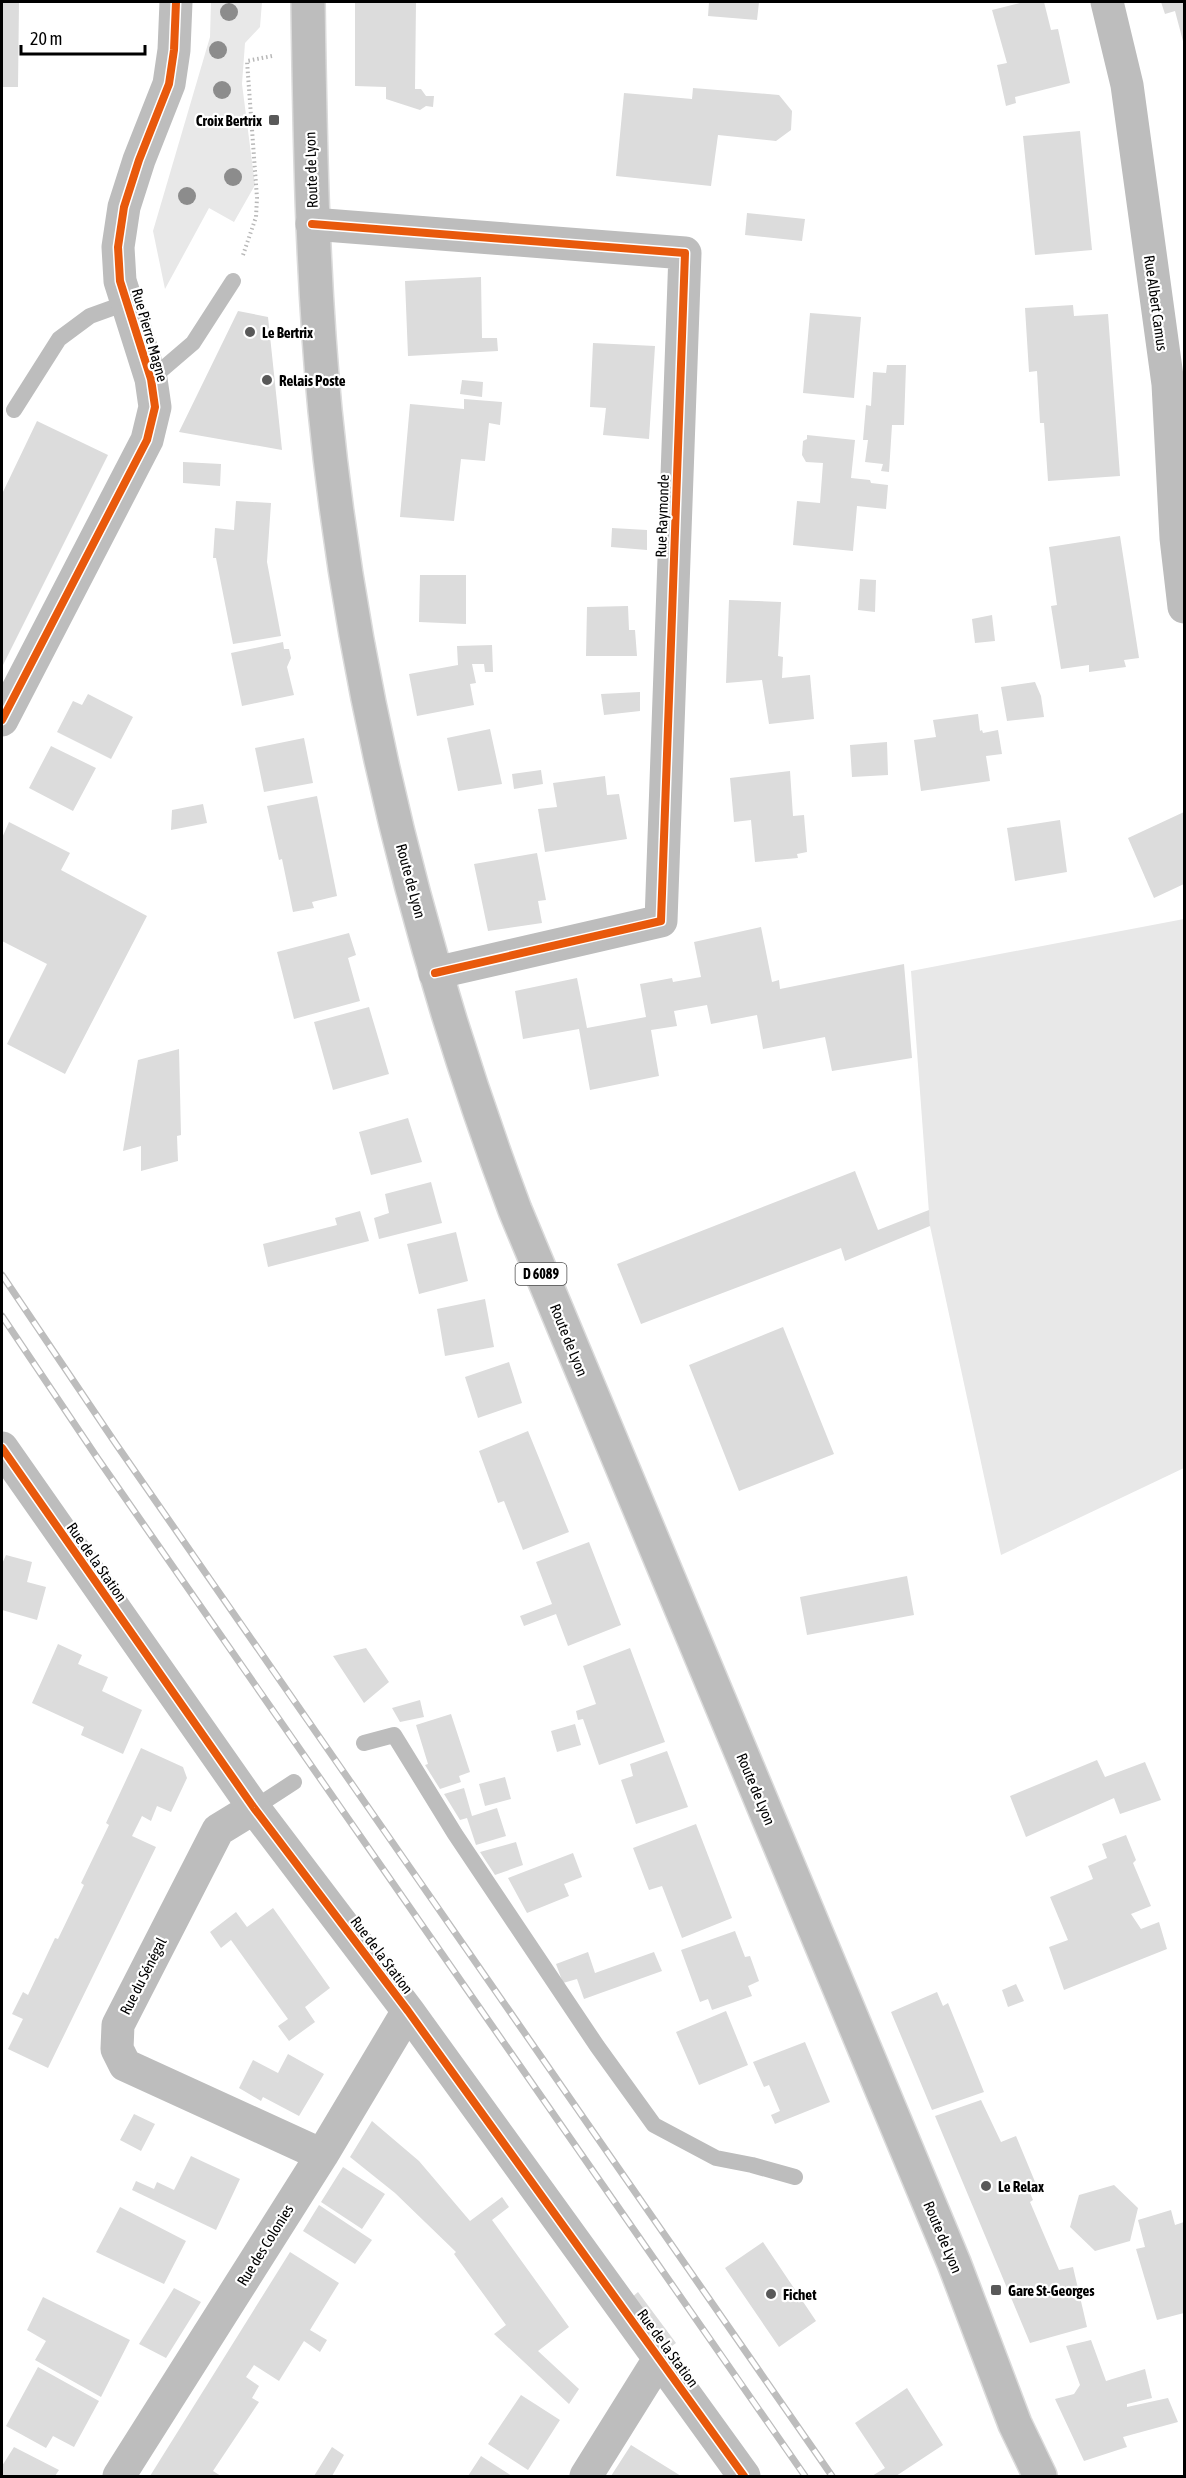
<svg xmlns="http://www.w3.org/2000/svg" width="1186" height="2478" font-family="'Asap Condensed',sans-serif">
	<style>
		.green { fill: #e8e8e8 }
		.building { fill: #dcdcdc }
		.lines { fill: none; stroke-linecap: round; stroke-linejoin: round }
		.primary-casing { stroke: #dbdbdb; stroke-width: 36 }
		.path { stroke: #b8b8b8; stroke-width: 4; stroke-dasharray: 1.5 3; stroke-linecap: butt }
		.lane { stroke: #bdbdbd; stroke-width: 16 }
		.street { stroke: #bdbdbd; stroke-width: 33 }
		.primary { stroke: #bdbdbd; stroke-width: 33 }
		.rail-casing { stroke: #bdbdbd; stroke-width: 7 }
		.rail { stroke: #fff; stroke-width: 4.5; stroke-dasharray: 14; stroke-linecap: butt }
		.cycleway-casing { stroke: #fff; stroke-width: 11 }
		.cycleway { stroke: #e8590c; stroke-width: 8 }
		.tree { fill: #8c8c8c }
		.poi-dot { fill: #595959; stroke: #fff; stroke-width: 2 }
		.labels { text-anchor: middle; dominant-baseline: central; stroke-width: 4.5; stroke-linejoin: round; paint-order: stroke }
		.shield { fill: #fff; stroke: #4c4c4c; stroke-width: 1.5 }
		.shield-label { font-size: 14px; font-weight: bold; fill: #000 }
		.poi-label { font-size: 15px; font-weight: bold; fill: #000; stroke: #fff; text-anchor: start }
		.street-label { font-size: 15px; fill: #000; stroke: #fff }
	</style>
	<rect width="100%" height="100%" fill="#fff"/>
	<path class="green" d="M211,2H262L260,27L245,43L242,84L255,185L234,222L209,208L165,289L153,231L210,37Z
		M1184,919V1468L1001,1555L930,1226L911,971Z"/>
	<path class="building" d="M2,2H19L18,87H2Z
		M355,2H416L415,89H421L426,96H434L433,107L426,106L420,110L386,99V87L355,86Z
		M709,2H759L757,20L708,16Z
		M1024,2H1044L1051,30L1058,29L1070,83L1015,97L1016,103L1006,106L997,65L1007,63L992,10Z
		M1161,2H1184V45L1175,11L1165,14Z
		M693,88L779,95L792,111L791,130L776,141L718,135L711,186L616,176L624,93L692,99Z
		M1080,131L1092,250L1035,255L1023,136Z
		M747,213L805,219L802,241L745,235Z
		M481,277L482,338H497L498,351L408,356L405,281Z
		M1073,305L1074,316L1108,314L1120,476L1048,481L1044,423H1040L1037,371L1029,372L1025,308Z
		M238,311L268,317L282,450L179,432Z
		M810,313L861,317L854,398L803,393Z
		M593,343L655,346L649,439L603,435L606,408L590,407Z
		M887,365H906L904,425H892L889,472L881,471L883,464L865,462L868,440H863L866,405L871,406L873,372L886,373Z
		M462,380L483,382L482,397L460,394Z
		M464,399L502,402L500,425L489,423L485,461L461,459L454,521L400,517L410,404L464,409Z
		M37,421L108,455L2,667V494Z
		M807,435L855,440L851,478L870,480L871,483L888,485L886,509L857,506L853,551L793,545L797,501L820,503L823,463L806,462L802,455L803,441L807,439Z
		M183,462L221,464L220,486L183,483Z
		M236,501L271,503L267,562L281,636L233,644L216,558H213L215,528L234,530Z
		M612,528L647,530V550L611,547Z
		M1120,536L1139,658L1124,660L1126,667L1089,672V665L1061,669L1051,606L1057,605L1049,547Z
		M420,575H466V624L419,622Z
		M860,579L876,580L875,612L858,610Z
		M729,600L781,602L778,656L783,657L782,678L810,675L814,719L769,724L762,680L726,683Z
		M628,606L629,630H635L637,656H586L587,607Z
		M992,615L995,641L975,643L972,619Z
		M283,642L284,649H289L291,658L287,667L294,695L242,706L231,653Z
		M492,645L493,672H485L484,664H472L476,683L470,684L474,705L417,716L409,674L458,665L457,646Z
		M1035,682L1041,696L1044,717L1007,721L1001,687Z
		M640,692V711L604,715L601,694Z
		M88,694L133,717L111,759L57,732L73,701L82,705Z
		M978,714L980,731L982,730L983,733L998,730L1002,754L986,756L990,781L921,791L914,740L936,737L933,720Z
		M490,729L502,784L458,791L447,738Z
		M304,738L313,783L264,792L255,748Z
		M887,742L888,775L852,777L850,745Z
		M51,746L96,768L73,811L29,788Z
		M541,770L543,784L514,789L512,774Z
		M790,771L793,816L804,815L807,852L797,854L798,858L755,862L751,820L734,822L730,778Z
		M605,776L607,795L619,794L627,839L545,852L538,809L557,807L553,783Z
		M317,796L337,896L312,902L314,908L293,912L282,859L279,860L267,806Z
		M203,804L207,823L171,830L172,810Z
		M1184,812V884L1154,898L1128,838Z
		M1060,820L1067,872L1015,881L1007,828Z
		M9,822L70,853L61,870L147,916L65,1074L7,1044L47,964L2,941V838Z
		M537,853L546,900L538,901L542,923L488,931L474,864Z
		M761,927L772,982L779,980L780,989L904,964L912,1058L832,1071L825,1037L763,1049L757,1015L711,1024L707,1005L674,1011L677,1026L651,1030L659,1076L590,1090L579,1029L523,1039L515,991L577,978L587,1028L646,1017L640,984L672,978L673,982L701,977L694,942Z
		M349,933L356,955L348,958L360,1001L294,1019L277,952Z
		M369,1007L389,1074L333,1090L314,1022Z
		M179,1049L181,1135L177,1136L178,1161L141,1171V1146L123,1151L138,1060Z
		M408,1118L422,1162L371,1175L359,1132Z
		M855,1171L878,1230L929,1210L930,1226L845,1261L841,1248L641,1324L617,1264Z
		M431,1182L442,1223L379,1239L374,1218L389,1213L385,1194Z
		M360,1211L369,1241L268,1267L263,1244L337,1225L335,1218Z
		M456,1232L468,1281L419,1294L407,1244Z
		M485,1299L494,1347L445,1356L437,1309Z
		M783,1327L834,1454L739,1491L689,1365Z
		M509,1362L522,1403L478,1418L465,1377Z
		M528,1431L569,1532L523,1550L504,1501L498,1503L479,1451Z
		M589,1542L621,1625L568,1646L556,1614L524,1626L520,1616L552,1604L536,1562Z
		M6,1555L32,1562L27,1582L46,1587L37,1620L2,1610V1564Z
		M907,1576L914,1615L807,1635L800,1597Z
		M58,1644L82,1655L78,1664L108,1677L102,1691L142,1710L123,1754L81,1735L84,1727L32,1703Z
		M366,1648L389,1682L364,1703L333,1656Z
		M630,1648L665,1742L599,1765L583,1719L578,1720L576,1711L596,1704L583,1666Z
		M420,1700L424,1717L400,1722L392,1708Z
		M451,1714L470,1772L459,1776L461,1782L440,1789L425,1765L428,1764L416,1725Z
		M575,1724L581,1745L557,1752L551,1731Z
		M141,1748L183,1767L187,1778L171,1812L157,1806L151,1821L142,1816L132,1836L156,1847L48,2068L8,2049L23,2019L12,2014L23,1992L28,1995L55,1938L58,1939L84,1885L81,1883L109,1825L106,1823Z
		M667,1751L688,1807L636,1824L621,1780L633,1776L630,1764Z
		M1097,1760L1105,1777L1145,1762L1161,1800L1120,1814L1114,1798L1026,1837L1010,1796Z
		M505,1777L511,1799L485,1806L479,1784Z
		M464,1788L472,1816L497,1808L506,1836L476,1845L467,1818L460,1820L444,1794Z
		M696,1824L732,1918L682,1938L662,1886L649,1890L633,1848Z
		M1126,1835L1136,1860L1133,1863L1151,1906L1131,1914L1141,1929L1159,1922L1167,1949L1064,1990L1049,1947L1068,1940L1050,1897L1093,1879L1088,1866L1107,1858L1102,1844Z
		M516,1842L523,1865L495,1875L480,1852Z
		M573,1853L582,1877L564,1884L569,1896L527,1913L508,1878Z
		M273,1908L330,1988L305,2007L315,2022L289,2041L278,2026L288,2019L231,1940L221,1948L210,1932L236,1912L247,1927Z
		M735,1931L745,1957L750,1956L759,1981L748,1986L752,1996L712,2010L708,1999L700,2002L681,1950Z
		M588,1952L595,1973L654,1952L662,1971L584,1999L577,1979L563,1983L556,1964Z
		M1016,1984L1024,2001L1008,2007L1002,1990Z
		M937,1992L943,2006L948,2003L984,2092L932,2110L891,2012Z
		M726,2011L748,2065L699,2085L676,2032Z
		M805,2042L830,2102L775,2124L771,2115L780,2111L769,2085L764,2087L753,2062Z
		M288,2054L324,2074L299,2116L263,2097L261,2101L239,2088L253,2060L278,2073Z
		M981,2100L1001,2142L1016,2136L1038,2189L1030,2193L1033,2200L1030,2202L1059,2270L1073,2267L1087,2327L1030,2343L935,2116Z
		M134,2114L155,2124L141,2151L120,2140Z
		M372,2121L419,2161L470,2221L502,2197L509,2207L492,2220L569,2327L538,2351L579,2389L569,2404L494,2334L506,2325L454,2254L456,2252L395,2193L350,2157Z
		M191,2156L240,2179L216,2230L132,2190L136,2181L154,2189L157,2182L174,2190Z
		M343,2167L385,2194L362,2229L321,2202Z
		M1114,2185L1138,2208L1130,2241L1095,2251L1070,2227L1079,2195Z
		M319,2205L372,2240L355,2264L303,2231Z
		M120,2207L186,2241L164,2284L96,2252Z
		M1171,2210L1175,2225L1184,2222V2313L1157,2320L1136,2249L1145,2247L1138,2220Z
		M763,2242L816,2321L779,2347L725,2268Z
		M290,2252L339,2283L310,2330L327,2340L320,2352L304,2341L279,2381L254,2365L246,2377L259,2386L252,2398L259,2402L213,2471L221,2476H150Z
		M174,2288L201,2302L166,2358L139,2344Z
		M638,2292L676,2343L668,2349L631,2298Z
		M43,2297L130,2340L101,2397L35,2360L46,2341L27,2330Z
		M1091,2340L1106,2381L1145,2369L1152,2398L1127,2404V2407L1168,2398L1178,2422L1123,2437L1127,2447L1084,2461L1055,2399L1074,2394L1080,2385L1066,2346Z
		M38,2367L99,2401L74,2447L53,2436L46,2448L6,2426Z
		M907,2388L943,2445L896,2476H872L885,2468L855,2423Z
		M521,2395L560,2420L528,2470L488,2444Z
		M631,2445L681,2476H611Z
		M14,2447L59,2470L55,2476H2V2466Z
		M332,2447L344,2455L332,2476H314Z
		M481,2456L512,2476H468Z"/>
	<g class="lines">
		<defs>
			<path id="primary" d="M308,2C310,138 312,274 325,410C352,684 419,953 515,1210L954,2263L1015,2424L1040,2476"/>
		</defs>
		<use href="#primary" class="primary-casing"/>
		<path class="path" d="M243,255L256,217L257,198L247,61L272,56"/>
		<path class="lane" d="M151,379L193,343L233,281
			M14,410L59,339L90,316L126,303
			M364,1743L394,1735L455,1834L597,2046L654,2125L716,2158L752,2165L795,2177
			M254,1808L294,1782"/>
		<path class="street" d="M1107,2L1127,85L1168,384L1176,538L1184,607
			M312,224L685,253L661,921L435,973
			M2,720L147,440L155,407L151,379L120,281L118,247L124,207L139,160L169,84L174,50L176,2
			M2,1448L254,1808L408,2011L744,2476
			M254,1808L218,1830L118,2025L117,2049L125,2065L322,2155
			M119,2476L322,2155L408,2011
			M586,2476L659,2359"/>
		<use href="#primary" class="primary"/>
		<defs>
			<path id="rail" d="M2,1275L116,1444L832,2476
				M2,1316L96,1456L805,2476"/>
		</defs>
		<use href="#rail" class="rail-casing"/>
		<use href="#rail" class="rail"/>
		<defs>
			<path id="cycleway" d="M312,224L685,253L661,921L435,973
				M2,720L147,440L155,407L151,379L120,281L118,247L124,207L139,160L169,84L174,50L176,2
				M2,1448L254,1808L408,2011L744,2476"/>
		</defs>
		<use href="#cycleway" class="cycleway-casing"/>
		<use href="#cycleway" class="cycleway"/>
	</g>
	<g class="tree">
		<circle cx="229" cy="12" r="9"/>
		<circle cx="218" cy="50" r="9"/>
		<circle cx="222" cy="90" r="9"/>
		<circle cx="233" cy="177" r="9"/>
		<circle cx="187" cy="196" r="9"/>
	</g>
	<g class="poi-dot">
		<rect x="268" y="114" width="12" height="12" rx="3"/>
		<circle cx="250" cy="332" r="6"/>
		<circle cx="267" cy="380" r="6"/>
		<circle cx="986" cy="2186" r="6"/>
		<rect x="990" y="2284" width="12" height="12" rx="3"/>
		<circle cx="771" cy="2294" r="6"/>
	</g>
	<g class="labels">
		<rect class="shield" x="515.5" y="1263" width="51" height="22" rx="4.5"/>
		<g class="shield-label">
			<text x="541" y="1274">D 6089</text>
		</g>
		<g class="poi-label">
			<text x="262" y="120" text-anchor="end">Croix Bertrix</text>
			<text x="262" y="332">Le Bertrix</text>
			<text x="279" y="380">Relais Poste</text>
			<text x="998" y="2186">Le Relax</text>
			<text x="1008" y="2290">Gare St-Georges</text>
			<text x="783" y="2294">Fichet</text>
		</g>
		<g class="street-label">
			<text transform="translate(311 170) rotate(-92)">Route de Lyon</text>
			<text transform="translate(1156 303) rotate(82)">Rue Albert Camus</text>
			<text transform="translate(150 335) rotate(74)">Rue Pierre Magne</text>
			<text transform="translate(662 516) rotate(-88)">Rue Raymonde</text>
			<text transform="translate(411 881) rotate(75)">Route de Lyon</text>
			<text transform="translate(569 1340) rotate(68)">Route de Lyon</text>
			<text transform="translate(97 1562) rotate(55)">Rue de la Station</text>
			<text transform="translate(756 1789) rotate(67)">Route de Lyon</text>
			<text transform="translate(382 1955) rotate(53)">Rue de la Station</text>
			<text transform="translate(143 1976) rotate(-63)">Rue du Sénégal</text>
			<text transform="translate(943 2237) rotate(67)">Route de Lyon</text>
			<text transform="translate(265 2245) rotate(-58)">Rue des Colonies</text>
			<text transform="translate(668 2348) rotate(54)">Rue de la Station</text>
		</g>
	</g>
	<rect width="1186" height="2478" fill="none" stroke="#000000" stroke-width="6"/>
	<path d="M21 45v9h124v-9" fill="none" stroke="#000000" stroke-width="3"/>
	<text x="30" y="45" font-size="18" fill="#000000" stroke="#ffffff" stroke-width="4.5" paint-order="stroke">20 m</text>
</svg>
